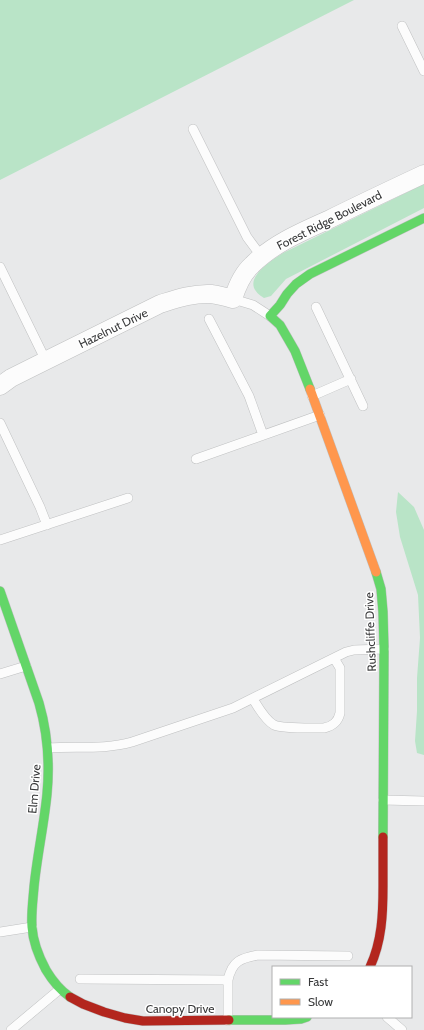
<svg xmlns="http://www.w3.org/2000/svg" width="424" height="1030" font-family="Cabin,sans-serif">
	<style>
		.green { fill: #b9e4c7 }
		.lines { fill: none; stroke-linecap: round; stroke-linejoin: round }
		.lane-casing { stroke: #bfc0c1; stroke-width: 10 }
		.street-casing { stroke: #bfc0c1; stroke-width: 19 }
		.fast-casing { stroke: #bfc0c1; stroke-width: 10 }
		.slow-casing { stroke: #bfc0c1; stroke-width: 10 }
		.jam-casing { stroke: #bfc0c1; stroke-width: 10 }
		.lane { stroke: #fcfcfc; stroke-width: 9 }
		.street { stroke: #fcfcfc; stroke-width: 18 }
		.fast { stroke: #63d668; stroke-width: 9 }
		.slow { stroke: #ff974d; stroke-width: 9 }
		.jam { stroke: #b3261e; stroke-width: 9 }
		.labels { text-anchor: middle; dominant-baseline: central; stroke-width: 3; stroke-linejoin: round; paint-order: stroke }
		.street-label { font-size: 12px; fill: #38393a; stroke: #fff }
	</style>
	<rect width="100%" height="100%" fill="#e8e9ea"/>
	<path class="green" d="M0,0H354L0,180Z
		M424,184V208L286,279L271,296L264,298C237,282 268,263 283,253Z
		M398,492L414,507L424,530V755L417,753L415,741L417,711V678L420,638L418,595L400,537L396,512Z"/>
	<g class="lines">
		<defs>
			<path id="lane" d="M402,26L424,71
				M193,129L247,237L261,256
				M0,267L46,361
				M233,299L253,305L270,316
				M316,307L363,406
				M209,319L249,396L263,435
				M312,396L351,379
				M0,423L40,507L47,525
				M196,459L320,415
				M0,540L128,498
				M0,674L26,666
				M253,699C258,707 265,720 274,725C284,729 313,728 324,728C333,726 338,722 340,713V668L334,658
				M48,748C77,746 104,750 132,742L233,708L346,652L354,650L384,649
				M383,800L424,801
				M0,932L32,927
				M80,979L228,980
				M387,1017L402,1030
				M228,1021V980C232,961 241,958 258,955L348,956
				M11,1030L60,989"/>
			<path id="street" d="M0,386L11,378L31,368L160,304C176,299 193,293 211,294C218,295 226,297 233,299C237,286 242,274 252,265C273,244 301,232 328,220C360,204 392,189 424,174"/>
			<path id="fast" d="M310,389L295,351L280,325L270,316L280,305L287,294L296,284L310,274L424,218
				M376,572L381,589L383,612L384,649L383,837
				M0,591L39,703C48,734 50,762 47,794C44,825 37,856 34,887C33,900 31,914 32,927C33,942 39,957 46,970C52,980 60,990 70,997
				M229,1020H285L301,1019L307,1017"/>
			<path id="slow" d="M310,389L376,572"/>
			<path id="jam" d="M370,967C382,941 383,914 383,886C383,869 383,853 383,837
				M70,997L83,1004L104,1012L125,1018L143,1021L229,1020"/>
		</defs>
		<use href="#lane" class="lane-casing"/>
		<use href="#street" class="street-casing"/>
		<use href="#fast" class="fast-casing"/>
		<use href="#slow" class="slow-casing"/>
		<use href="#jam" class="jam-casing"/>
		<use href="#lane" class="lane"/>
		<use href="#street" class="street"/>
		<use href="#fast" class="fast"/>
		<use href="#slow" class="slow"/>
		<use href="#jam" class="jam"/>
	</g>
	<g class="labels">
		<g class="street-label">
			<text transform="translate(329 220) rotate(-27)">Forest Ridge Boulevard</text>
			<text transform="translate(113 328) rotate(-26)">Hazelnut Drive</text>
			<text transform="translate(370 632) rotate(-92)">Rushcliffe Drive</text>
			<text transform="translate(34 789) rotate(-85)">Elm Drive</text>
			<text x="180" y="1008">Canopy Drive</text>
		</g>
	</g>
	<rect x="272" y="966" width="140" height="52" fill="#ffffff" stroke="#afb0b0"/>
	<rect x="280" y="979" width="20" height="6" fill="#63d668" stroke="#afb0b0"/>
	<text x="308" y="986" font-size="12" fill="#38393a">Fast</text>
	<rect x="280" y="999" width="20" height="6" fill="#ff974d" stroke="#afb0b0"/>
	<text x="308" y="1006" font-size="12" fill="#38393a">Slow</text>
</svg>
